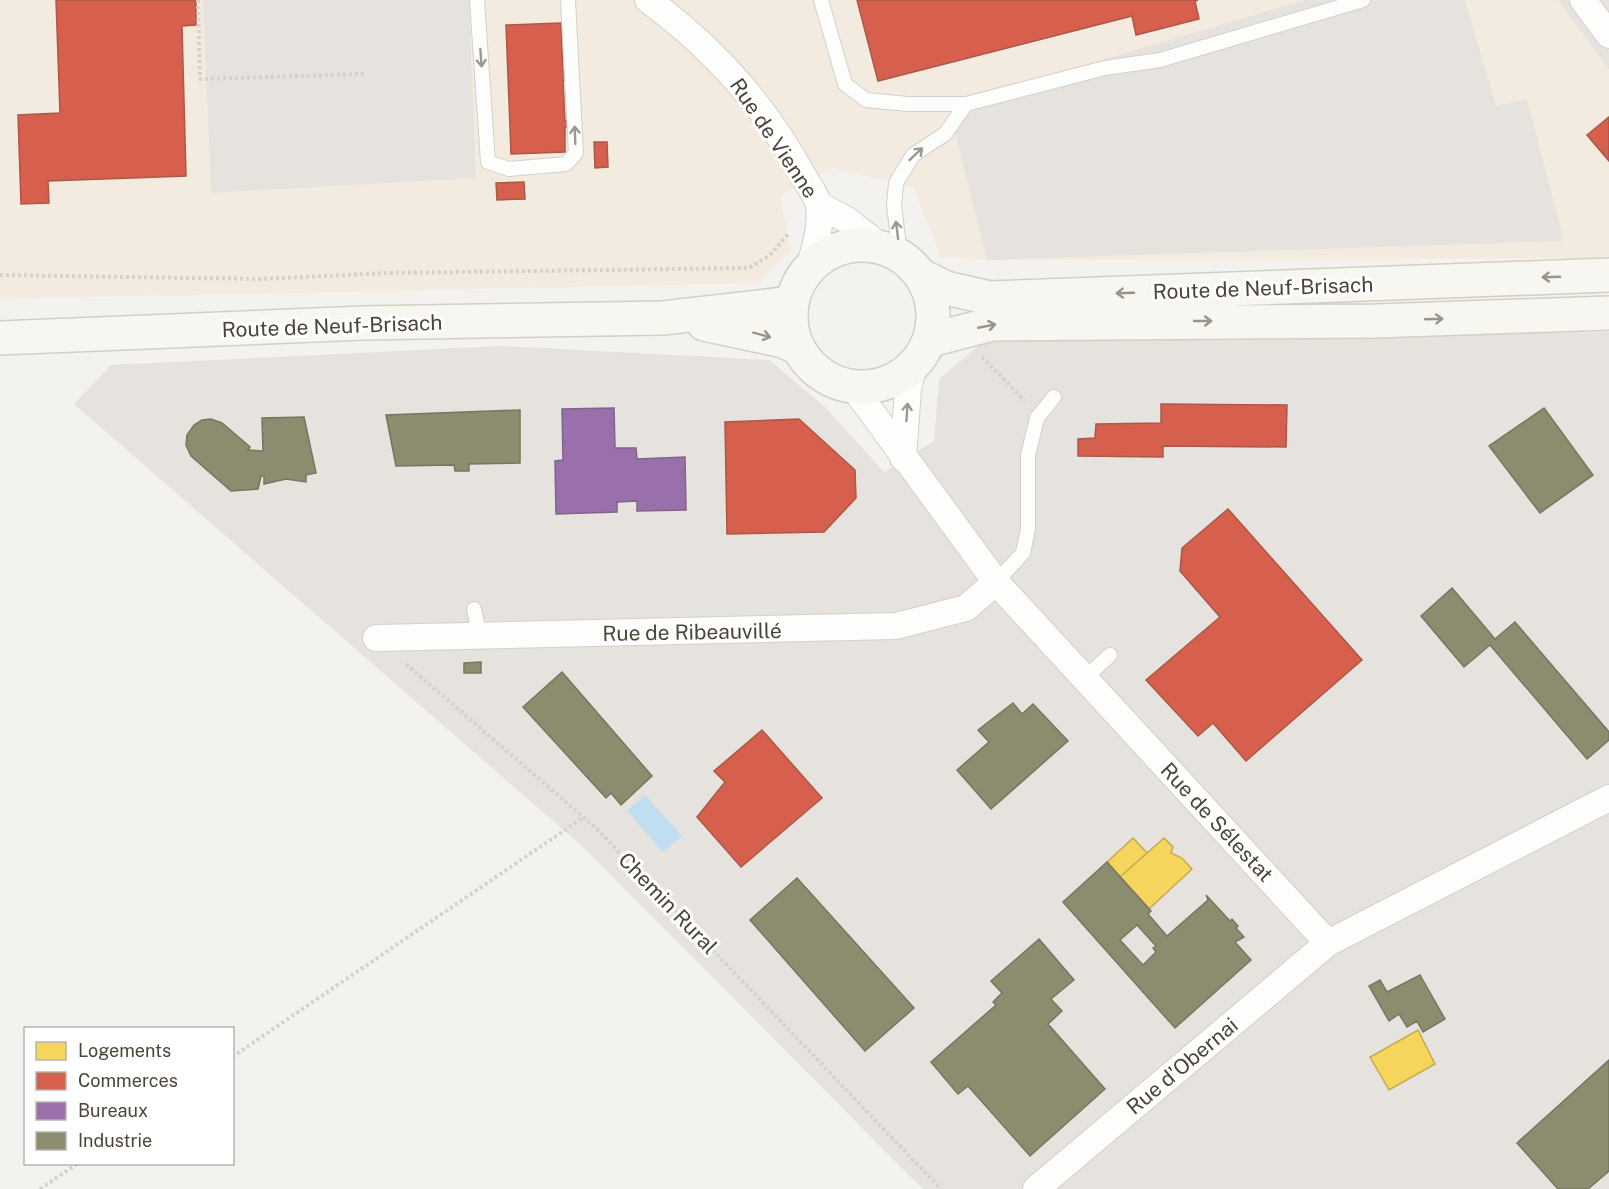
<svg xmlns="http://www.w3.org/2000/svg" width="1609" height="1189" font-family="'Public Sans',sans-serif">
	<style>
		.commercial { fill: #f3ebdf }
		.industrial { fill: #e6e2de }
		.parking { fill: #e6e3df }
		.water { fill: #c0ddf1 }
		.homes { fill: #f6d55c; stroke: #c3aa52; stroke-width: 1.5 }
		.shops { fill: #d6604d; stroke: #ac5847; stroke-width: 1.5 }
		.offices { fill: #9970ab; stroke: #826389; stroke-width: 1.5 }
		.industry { fill: #8c8c6e; stroke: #78765e; stroke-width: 1.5; fill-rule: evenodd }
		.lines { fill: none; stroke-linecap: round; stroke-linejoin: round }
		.service-casing { stroke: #d2d0cb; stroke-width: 16 }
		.minor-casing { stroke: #d2d0cb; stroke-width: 28 }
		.secondary-casing { stroke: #d3cfc5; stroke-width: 36 }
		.path { stroke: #d3d2cc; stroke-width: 4; stroke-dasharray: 3 3; stroke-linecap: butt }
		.service { stroke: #fdfdfc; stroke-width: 14 }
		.minor { stroke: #fdfdfc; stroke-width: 26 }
		.secondary { stroke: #f7f6f1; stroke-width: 33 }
		.oneway { stroke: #9b9791 }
		.oneway2 { stroke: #98948c }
		.labels { text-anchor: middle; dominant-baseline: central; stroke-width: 6; stroke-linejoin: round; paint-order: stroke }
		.street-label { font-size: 21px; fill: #4b4439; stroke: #fff }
	</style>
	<rect width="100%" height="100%" fill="#f4f2ee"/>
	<path class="commercial" d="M0,0H1558L1609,70V258L987,260L941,257L913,187L832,168L780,195L791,250L758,283L0,299Z"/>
	<path class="industrial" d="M1558,0H1609V70Z
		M1609,332V1189H923L583,847L74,404L111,365L501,346L769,360L824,406L884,472L934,441L939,379L983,342Z"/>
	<path class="parking" d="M203,0H469L476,178L211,193Z
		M1305,0H1465L1496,106L1527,99L1564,241L987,260L948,105Z
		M855,475L886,485L890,505L910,515L877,589L855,601L716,606L709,534L824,532Z"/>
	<path class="water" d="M645,795L682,836L663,852L627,811Z"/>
	<path class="homes" d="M1133,838L1147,853L1120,877L1107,862Z
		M1164,838L1173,847L1171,853L1182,858L1192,869L1149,909L1120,877Z
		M1418,1030L1435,1064L1389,1090L1370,1057Z"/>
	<path class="shops" d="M56,0H196V25L182,26L186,176L48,181L49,203L21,204L18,115L60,113Z
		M857,0H1198L1195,1L1199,19L1136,35L1132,16L878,81Z
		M561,23L563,72H566L567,81H563L565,121H568V127H565V152L511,154L506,25Z
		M1609,117V161L1587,135Z
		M594,142H607L608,167L595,168Z
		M524,182L525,199L497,200L496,183Z
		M1161,404L1287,405L1286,447L1163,446V457L1078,456V439L1095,438L1096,424L1161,423Z
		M799,419L855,470L856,498L824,532L727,534L725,422Z
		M1228,509L1362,660L1246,761L1213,723L1198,736L1146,680L1220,617L1180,571L1182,548Z
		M762,730L822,798L741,867L697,817L725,782L714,771Z"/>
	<path class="offices" d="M614,408L615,448H636L637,459L685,457L686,510L637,511V501L617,502V512L556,514L555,461L563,460L562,409Z"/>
	<path class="industry" d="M1544,408L1593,475L1540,513L1489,446Z
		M520,410V463L469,464V471H455L454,465L396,466L386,415Z
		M304,417L316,473L306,475V482L286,479L264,484V476H261L258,489L231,491L191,456L186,445L187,435L194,425L202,420L211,419L222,423L250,447L248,450L263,451L262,418Z
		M1452,588L1495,639L1515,622L1609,732V740L1587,759L1490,645L1464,667L1421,616Z
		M481,662V673H464V663Z
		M562,672L652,776L621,805L611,793L606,798L523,707Z
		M1013,703L1022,714L1033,704L1068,741L991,809L957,770L989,742L978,730Z
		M1107,862L1151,911L1148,914L1167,936L1208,900L1206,895L1230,921L1232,919L1238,926L1236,928L1244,937L1235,942L1251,960L1175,1028L1063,902ZM1137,925L1156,946L1153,948L1156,952L1143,965L1120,940Z
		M797,878L914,1008L865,1051L750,920Z
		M1039,939L1074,980L1051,999L1062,1011L1048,1024L1105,1089L1030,1156L968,1086L958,1094L931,1062L996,1005L993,1002L1002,993L991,981Z
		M1420,975L1445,1019L1423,1032L1417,1021L1407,1027L1399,1014L1389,1021L1369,986L1380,980L1387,992Z
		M1609,1060V1171L1588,1189H1558L1517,1143Z"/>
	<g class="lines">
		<defs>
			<path id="service" d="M477,0L488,162L509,169L566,164L576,153L568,0
				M821,0L845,84L866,100L908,104H966L1105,68L1160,60L1363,0
				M900,255L894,205L896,183L913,155L945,134L966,104
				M996,582L1023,553L1028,529V455L1037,418L1054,397
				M474,609L480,637
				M1085,678L1110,655"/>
			<path id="minor" d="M648,0C712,47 764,104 802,174C807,183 817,196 819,206C822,226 814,251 809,269
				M1583,0L1609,35
				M819,205L847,220L881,247
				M854,388L996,582L1328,943L1609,798
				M903,458L908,389L913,367
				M376,638L896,626L966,608L996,582
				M1036,1189L1328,943"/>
			<path id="secondary" d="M791 316a71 71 0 1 1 142 0a71 71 0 1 1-142 0Z
				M922,276L946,288L990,298L1609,275
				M704,324L783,341L799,349
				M0,338L363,323L663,318L792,303
				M930,340L992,324L1375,321L1609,313"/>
		</defs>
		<use href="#service" class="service-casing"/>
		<use href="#minor" class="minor-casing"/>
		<use href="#secondary" class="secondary-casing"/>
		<path class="path" d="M198,0L200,79L366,74
			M0,275L261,279L387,273L749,268L770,255L789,233
			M982,357L1025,401
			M406,664L597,829L941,1189
			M232,1057L584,817
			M40,1189L77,1164"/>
		<use href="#service" class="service"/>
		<use href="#minor" class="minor"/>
		<use href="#secondary" class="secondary"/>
	</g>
	<defs><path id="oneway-shaft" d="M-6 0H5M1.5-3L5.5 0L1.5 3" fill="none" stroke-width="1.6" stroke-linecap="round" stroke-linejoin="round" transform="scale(1.5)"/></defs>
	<g class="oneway">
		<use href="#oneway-shaft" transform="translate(481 58) rotate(86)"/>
		<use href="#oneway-shaft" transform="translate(575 135) rotate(-92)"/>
		<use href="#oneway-shaft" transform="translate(916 154) rotate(-43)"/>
		<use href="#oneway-shaft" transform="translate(897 230) rotate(-97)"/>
		<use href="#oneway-shaft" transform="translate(907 412) rotate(-86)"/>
	</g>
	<g class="oneway2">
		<use href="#oneway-shaft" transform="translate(1551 277) rotate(178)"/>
		<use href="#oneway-shaft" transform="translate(1125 293) rotate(178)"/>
		<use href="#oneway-shaft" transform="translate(1434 319) rotate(-2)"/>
		<use href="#oneway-shaft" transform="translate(1203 321)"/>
		<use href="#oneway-shaft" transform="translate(987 326) rotate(-11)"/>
		<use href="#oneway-shaft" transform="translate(762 335) rotate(15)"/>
	</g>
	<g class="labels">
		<g class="street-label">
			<text transform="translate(774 138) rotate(56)">Rue de Vienne</text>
			<text transform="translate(1263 288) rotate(-2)">Route de Neuf-Brisach</text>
			<text transform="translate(332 326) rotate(-2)">Route de Neuf-Brisach</text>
			<text transform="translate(692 632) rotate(-1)">Rue de Ribeauvillé</text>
			<text transform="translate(1217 822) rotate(47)">Rue de Sélestat</text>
			<text transform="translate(668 903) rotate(46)">Chemin Rural</text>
			<text transform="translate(1182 1066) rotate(-40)">Rue d'Obernai</text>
		</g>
	</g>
	<rect x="24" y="1027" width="210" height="138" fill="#ffffff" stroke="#b7b4b0" stroke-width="1.5"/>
	<rect x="36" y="1042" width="30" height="18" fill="#f6d55c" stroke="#b7b4b0" stroke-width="1.5"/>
	<text x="78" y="1057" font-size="18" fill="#4b4439">Logements</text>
	<rect x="36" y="1072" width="30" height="18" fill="#d6604d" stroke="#b7b4b0" stroke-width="1.5"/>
	<text x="78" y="1087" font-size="18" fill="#4b4439">Commerces</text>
	<rect x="36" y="1102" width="30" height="18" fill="#9970ab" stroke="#b7b4b0" stroke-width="1.5"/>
	<text x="78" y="1117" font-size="18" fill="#4b4439">Bureaux</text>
	<rect x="36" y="1132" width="30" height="18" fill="#8c8c6e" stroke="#b7b4b0" stroke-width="1.5"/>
	<text x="78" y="1147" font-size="18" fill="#4b4439">Industrie</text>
</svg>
